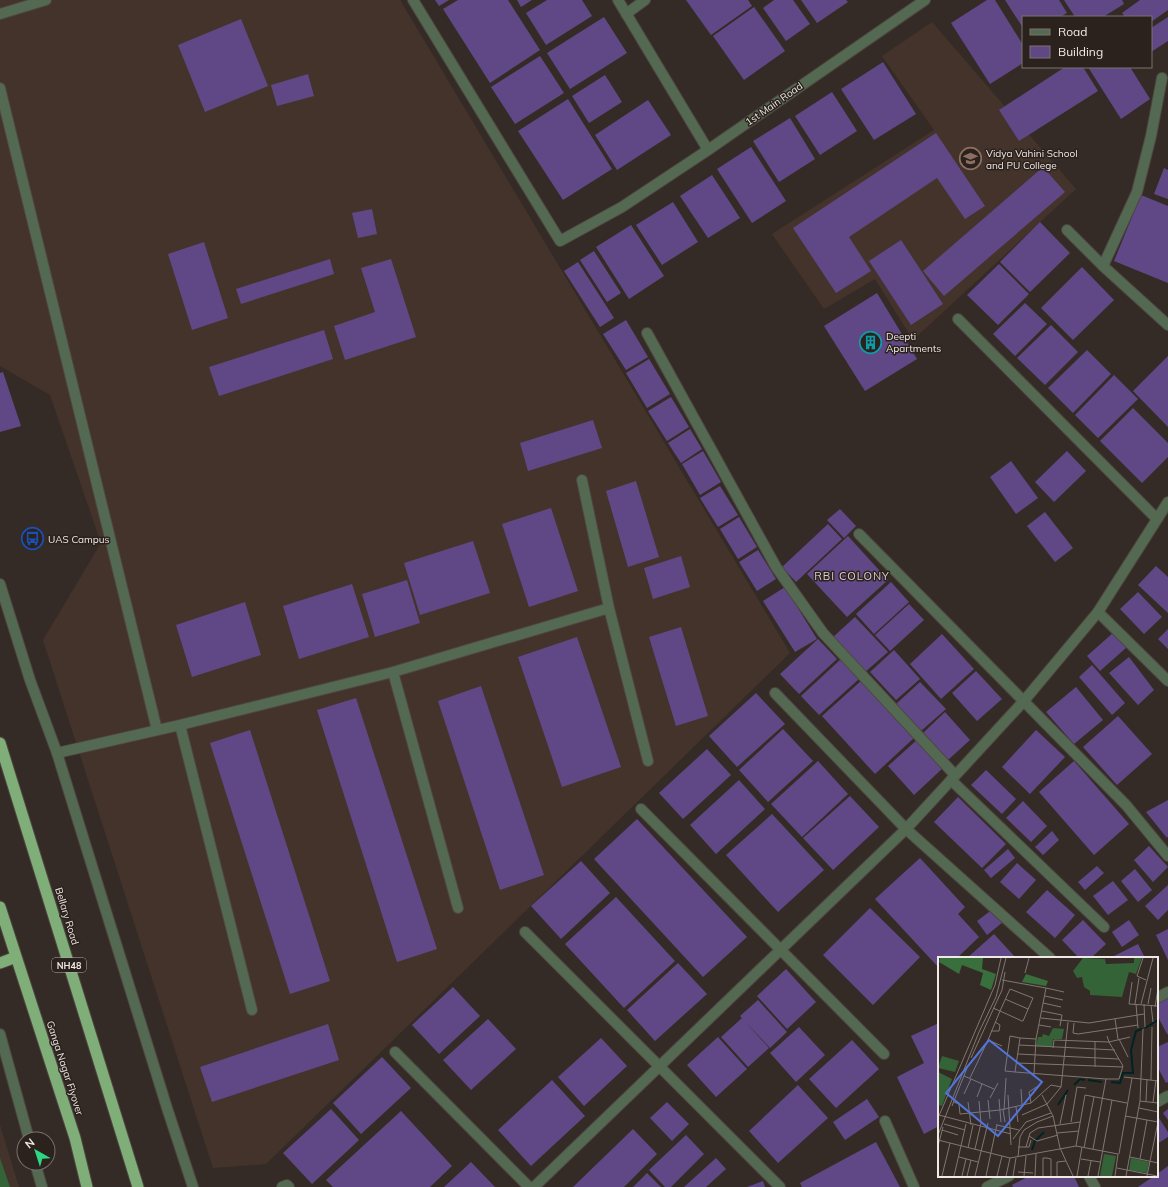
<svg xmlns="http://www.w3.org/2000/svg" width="1168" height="1187" font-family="Mulish,sans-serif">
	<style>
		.built { fill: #44332b }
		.green { fill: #346337 }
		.building { fill: #604886 }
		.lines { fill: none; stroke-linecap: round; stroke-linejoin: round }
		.minor-casing { stroke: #4f4641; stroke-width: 12 }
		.tertiary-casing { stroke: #4f4641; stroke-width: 12 }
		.trunk-casing { stroke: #4f4641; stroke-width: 13 }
		.minor { stroke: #546951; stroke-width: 10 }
		.tertiary { stroke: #546951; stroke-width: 10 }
		.trunk { stroke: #7fae78; stroke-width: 11 }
		.labels { text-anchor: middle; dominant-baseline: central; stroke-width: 3; stroke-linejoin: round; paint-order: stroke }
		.shield { fill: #2b221d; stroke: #b5adaa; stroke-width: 1 }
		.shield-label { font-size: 9px; font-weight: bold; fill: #f0e9e6 }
		.street-label { font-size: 10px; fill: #f0e9e6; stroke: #2b221d }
		.poi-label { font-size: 10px; fill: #f0e9e6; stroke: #2b221d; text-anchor: start }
		.neighbourhood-label { font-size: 11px; letter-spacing: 1px; fill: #dccfc8; stroke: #2b221d }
		.inset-river { fill: none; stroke: #002225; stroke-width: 2 }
		.inset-road { fill: none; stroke: #807773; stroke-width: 1 }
		.view { fill: #5275dc; fill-opacity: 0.15; stroke: #5275dc; stroke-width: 2 }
		.inset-edge { fill: none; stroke: #f0e9e6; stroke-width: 2 }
	</style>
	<rect width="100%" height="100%" fill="#352b26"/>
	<path class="built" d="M0,0H400L790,653L266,1164L213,1168L43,640L101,543L50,395L0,366Z
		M932,22L1076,189L913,340L875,279L824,309L772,234L934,130L882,56Z
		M0,1125L19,1187H0Z"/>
	<path class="green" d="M0,1158L10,1187H0Z"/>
	<path class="building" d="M435,0H449L439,6Z
		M458,0H508L540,50L490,83L443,9Z
		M517,0H532L521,7Z
		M547,0H582L592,16L546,45L526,13Z
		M686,0H748L752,6L711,35Z
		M774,0H793L810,24L786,41L763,8Z
		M801,0H846L848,2L817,23Z
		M987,0H995L1023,45V63L990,84L951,23Z
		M1005,0H1059L1067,13L1060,17H1023V28Z
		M1064,0H1122L1124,4L1103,17H1075Z
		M1140,0H1168V10L1151,22V17H1125L1122,13Z
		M754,7L785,51L744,80L713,36Z
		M604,17L627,53L570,89L547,53Z
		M1168,17V41L1151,52V28Z
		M241,19L268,86L205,112L178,45Z
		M540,56L564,93L515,124L491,87Z
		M883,62L916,114L874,140L841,89Z
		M1065,67H1083L1098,91L1019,141L999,110Z
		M1088,67H1130L1150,99L1121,119Z
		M308,74L314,96L277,106L271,85Z
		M605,75L622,102L589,123L572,96Z
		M832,92L857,131L820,155L795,116Z
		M568,99L612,169L563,200L518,131Z
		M648,100L671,135L617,170L595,135Z
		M790,118L815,159L779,182L753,141Z
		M936,133L985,206L965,219L937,178L849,237L871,271L836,293L793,228Z
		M751,147L786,201L752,223L717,169Z
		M1043,167L1065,192L944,296L923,271Z
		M1164,168L1168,170V199L1154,194Z
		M712,175L740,218L708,238L680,196Z
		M1141,195L1168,206V283L1114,261Z
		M673,202L698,242L662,265L636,225Z
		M372,209L377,234L358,238L352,213Z
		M1040,222L1070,253L1030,292L1000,262Z
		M631,225L664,276L629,299L596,247Z
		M901,240L943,304L911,325L869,261Z
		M204,242L228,318L192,330L168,254Z
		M594,251L621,293L607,302L580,260Z
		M330,259L334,274L241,304L236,289Z
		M391,259L416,337L345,360L334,326L375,312L361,268Z
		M578,262L614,318L600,327L564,271Z
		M999,264L1029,294L998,325L967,295Z
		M1082,267L1114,300L1073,340L1041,308Z
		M877,293L917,359L865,391L824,326Z
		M1025,303L1047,324L1015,356L993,334Z
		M626,320L648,357L626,370L603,334Z
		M1051,325L1078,352L1045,385L1017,358Z
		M324,330L333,359L219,396L209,367Z
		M1087,350L1111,374L1073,413L1048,388Z
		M1168,356V427L1133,391Z
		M649,359L670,394L647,408L626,373Z
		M3,372L21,426L0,432V373Z
		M1114,375L1138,399L1098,438L1075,415Z
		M671,397L689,427L667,441L648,411Z
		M1133,408L1168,443V457L1142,483L1100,441Z
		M593,420L602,448L528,471L520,443Z
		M690,429L702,449L681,463L668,443Z
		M703,451L721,482L700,495L682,464Z
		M1067,451L1086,471L1054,502L1035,482Z
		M1011,461L1038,498L1016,514L990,477Z
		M636,481L659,557L628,567L606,491Z
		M720,486L738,515L718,527L700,498Z
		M551,508L578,591L529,607L502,524Z
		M840,509L856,526L844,538L827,520Z
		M1045,512L1073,548L1055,562L1027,526Z
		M739,517L757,547L738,559L720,529Z
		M828,524L842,539L796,582L782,567Z
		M848,536L888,580L847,617L807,574Z
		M473,541L490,593L420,615L404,563Z
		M758,550L776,579L757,591L739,562Z
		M681,556L690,587L653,599L644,568Z
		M1156,566L1168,577V613L1138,585Z
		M407,580L420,623L375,637L362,594Z
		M891,582L909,602L874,634L856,614Z
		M352,584L369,637L299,659L283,606Z
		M785,587L817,639L795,652L763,601Z
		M1138,592L1162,617L1144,634L1120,609Z
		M245,602L261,655L192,677L176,625Z
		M909,604L924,620L890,651L875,635Z
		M855,617L888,652L864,673L832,638Z
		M681,627L708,716L676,726L649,637Z
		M1168,629V649L1158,639Z
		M1114,632L1127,647L1100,671L1087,656Z
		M942,634L974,669L941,699L910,664Z
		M577,637L621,767L562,787L518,657Z
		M818,639L837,659L799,694L780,674Z
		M894,650L920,679L896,700L870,672Z
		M1129,657L1154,690L1138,705L1109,673Z
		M841,659L859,679L819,715L801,696Z
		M1092,665L1125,703L1112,715L1079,677Z
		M976,671L1002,699L977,721L952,693Z
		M862,680L915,737L875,774L822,716Z
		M920,682L946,709L921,731L896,704Z
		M481,686L544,875L500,890L438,701Z
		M1076,687L1103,720L1074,744L1046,712Z
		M756,693L785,724L737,767L709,736Z
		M356,698L437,949L397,962L317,710Z
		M945,712L970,740L948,760L923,733Z
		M1118,716L1152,754L1117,785L1083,747Z
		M783,729L813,761L768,802L739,770Z
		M250,730L330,981L290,994L210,743Z
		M1036,730L1065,757L1030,794L1002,767Z
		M918,739L944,767L914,795L888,766Z
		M707,749L731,775L683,819L659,793Z
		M818,761L848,794L802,837L771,804Z
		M1074,761L1129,824L1094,855L1039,792Z
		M986,770L1016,799L1002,814L971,785Z
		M739,780L765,809L716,854L690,825Z
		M850,796L879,827L833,870L803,838Z
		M958,797L1006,844L982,868L934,822Z
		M1168,800V836L1167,838L1146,812Z
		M1023,801L1047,826L1031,842L1006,818Z
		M772,814L824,870L778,912L726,855Z
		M637,819L747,937L703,977L594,859Z
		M1052,831L1059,840L1043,855L1035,847Z
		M1149,846L1168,867L1153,882L1134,860Z
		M1008,849L1015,858L991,878L984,870Z
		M920,858L965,907L958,914L979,937L957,958H939V968L875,899Z
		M581,861L610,893L561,939L531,906Z
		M1017,863L1036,880L1019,899L1000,882Z
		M1097,866L1104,873L1085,890L1078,882Z
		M1135,869L1152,890L1138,902L1121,881Z
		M1113,881L1128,900L1108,915L1093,896Z
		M1168,885V910L1158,920L1145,906Z
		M1047,890L1075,915L1055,938L1026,912Z
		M616,897L675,961L624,1008L565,944Z
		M870,908L920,957L873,1005L823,955Z
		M993,909L1003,922L987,935L977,921Z
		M1083,920L1106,944L1091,958H1079L1062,940Z
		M1129,920L1139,935L1122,947L1112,932Z
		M1168,929V960L1156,935Z
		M994,934L1016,958H967Z
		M1138,944L1145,958H1110Z
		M678,963L707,994L655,1041L627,1010Z
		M786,969L816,1002L787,1029L757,996Z
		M453,987L480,1016L439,1054L412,1025Z
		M1168,996V1034H1167L1157,1015V1001Z
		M758,1000L787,1032L770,1048L740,1016Z
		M742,1018L769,1048L748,1067L721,1037Z
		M488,1019L516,1049L471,1090L443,1060Z
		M939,1023V1126L924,1134L897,1077L924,1063L911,1036Z
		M328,1024L339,1060L212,1102L200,1067Z
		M799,1027L825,1055L796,1082L770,1053Z
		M718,1037L747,1069L716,1097L687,1065Z
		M601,1038L627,1066L584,1106L558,1077Z
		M852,1040L879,1069L836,1108L809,1079Z
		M1168,1042V1082L1166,1083L1157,1066V1047Z
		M382,1057L411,1088L361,1134L333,1103Z
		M552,1080L585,1116L531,1166L498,1130Z
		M798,1085L828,1118L778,1163L749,1131Z
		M867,1099L879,1117L845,1140L833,1122Z
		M667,1102L689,1124L672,1141L650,1118Z
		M331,1109L359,1140L312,1184L283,1153Z
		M1168,1109V1120L1163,1113Z
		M401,1111L452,1166L430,1187H333L326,1180Z
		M1157,1115L1168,1132V1137L1157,1144Z
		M633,1129L657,1154L624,1187H573Z
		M686,1135L704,1154L671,1187H665L649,1170Z
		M876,1142L900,1187H802L800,1183Z
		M716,1158L726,1169L706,1187H684Z
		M471,1162L495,1187H444Z
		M1168,1166V1187H1138L1154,1176H1157V1174Z
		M647,1173L661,1187H633Z
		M1029,1176H1074L1079,1187H1013L1012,1185Z
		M763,1181L765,1187H747Z"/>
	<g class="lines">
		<defs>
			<path id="minor" d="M413,0L560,241L622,207L708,150L925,0
				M618,0L708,150
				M0,14L46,0
				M626,14L645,0
				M1162,78L1151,136L1137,192L1103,266L1168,325
				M0,88L157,730
				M1067,230L1103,266
				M958,319L1157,519
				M647,333L776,567L823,633L955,775
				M582,480L609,608L648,761
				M859,534L1126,805L1168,856
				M1098,612L1168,681
				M393,672L458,908
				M775,693L906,829L1050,958
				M180,725L252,1010
				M57,753L180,725L393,672L609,608
				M951,780L1104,927
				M641,809L884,1054
				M525,932L780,1187
				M1157,998L1168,992
				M395,1052L529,1187
				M1157,1102L1168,1096
				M885,1121L914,1187
				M1089,1176L1095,1187
				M987,1187L1009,1176"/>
			<path id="tertiary" d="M0,584L30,680L57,753L167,1108L193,1187
				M0,1034L29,1139
				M35,1163L42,1187
				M282,1187L287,1185L289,1187
				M534,1187L906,829L1023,702L1098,612L1168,502"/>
			<path id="trunk" d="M0,743L138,1187
				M0,907L75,1138L87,1187
				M0,963L16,957"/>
		</defs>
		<use href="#minor" class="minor-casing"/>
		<use href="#tertiary" class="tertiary-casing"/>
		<use href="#trunk" class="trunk-casing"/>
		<use href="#minor" class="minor"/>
		<use href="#tertiary" class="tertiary"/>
		<use href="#trunk" class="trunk"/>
	</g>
	<defs>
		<symbol id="university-ring" viewBox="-11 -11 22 22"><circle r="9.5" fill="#2b221d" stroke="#8d6e63" stroke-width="1.5"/><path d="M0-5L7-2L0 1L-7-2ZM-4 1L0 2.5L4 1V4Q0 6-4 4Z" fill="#8d6e63"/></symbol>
		<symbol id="building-ring" viewBox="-11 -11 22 22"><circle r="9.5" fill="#2b221d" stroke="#0f9aa8" stroke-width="1.5"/><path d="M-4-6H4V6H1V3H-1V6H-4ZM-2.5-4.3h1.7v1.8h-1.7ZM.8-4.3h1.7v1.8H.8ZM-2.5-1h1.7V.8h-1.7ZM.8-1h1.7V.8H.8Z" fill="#0f9aa8"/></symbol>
		<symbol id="bus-ring" viewBox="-11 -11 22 22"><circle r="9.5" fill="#2b221d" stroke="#1a4fb4" stroke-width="1.5"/><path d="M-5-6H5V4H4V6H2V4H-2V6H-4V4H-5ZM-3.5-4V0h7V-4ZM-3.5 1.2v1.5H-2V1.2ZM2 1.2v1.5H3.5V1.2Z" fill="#1a4fb4"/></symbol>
	</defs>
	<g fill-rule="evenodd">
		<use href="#university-ring" x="958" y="146" width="25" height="25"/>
		<use href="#building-ring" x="858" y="330" width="25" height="25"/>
		<use href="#bus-ring" x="20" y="526" width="25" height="25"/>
	</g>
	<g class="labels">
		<rect class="shield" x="52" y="958" width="34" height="14" rx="3"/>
		<g class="shield-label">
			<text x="69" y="965">NH48</text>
		</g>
		<g class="street-label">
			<text transform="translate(774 104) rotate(-35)">1st Main Road</text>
			<text transform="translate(67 916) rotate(73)">Bellary Road</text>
			<text transform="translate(65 1068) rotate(72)">Ganga Nagar Flyover</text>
		</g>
		<g class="poi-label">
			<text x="986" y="153">Vidya Vahini School<tspan x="986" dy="12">and PU College</tspan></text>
			<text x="886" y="336">Deepti<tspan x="886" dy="12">Apartments</tspan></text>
			<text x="48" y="539">UAS Campus</text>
		</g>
		<g class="neighbourhood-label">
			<text x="852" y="576">RBI COLONY</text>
		</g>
	</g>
	<g transform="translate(938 957)">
		<rect width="220" height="220" fill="#352b26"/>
		<path d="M145,1L167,2L168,7L196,6V1H204L198,17L191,15L184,40L152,38V34L146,30L144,20L139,21L135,14ZM115,71L126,72L124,82H115L114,90L98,89L100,80H104L105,77L111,79ZM4,99L21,104L17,115L0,111ZM0,115L14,122L4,149L0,148ZM166,197L178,199L174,219H162ZM193,201L211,205L209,216L191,213Z" fill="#346337"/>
		<path d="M2,1H45L44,12L58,17L53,33L42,28L45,16L24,8L21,17L1,5ZM88,17L110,24L108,29L84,25Z" fill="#386f3c"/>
		<path class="inset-river" d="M207,71L220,63M150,123L164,125M173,125L182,126L185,116H195L193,93L198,74L204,72M136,128L142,122L147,123M120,148L130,133M94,193L97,184L106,175"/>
		<path class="inset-road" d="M205,1L199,19L208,23M87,16L91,1M64,23L108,31L98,82L96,117M194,25L191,47L220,49M108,31L126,35M107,39L125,43M67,42L90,52M105,46L123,50M197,47L201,21M198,47L200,71M203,47L215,1M206,47L207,70M210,47L213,31M213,48L215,65M217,50L220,32M104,54L124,58L122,69M103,61L151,66L206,57M177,62L180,82M136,66L135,76L140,77L200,68M101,68L113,70M53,74H61L62,68L57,65M169,79L171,85L192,80M82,81L98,82M181,82L190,100M50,83L64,89M157,84V110M81,88L177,93M80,97L181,102M33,101L64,33L67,15M79,106L185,110M77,115L82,81L72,79L67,114L77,115L168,122H181L185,109L171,85L116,83L115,91M26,119L56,132M186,120L220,124M32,121L50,83L62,54L72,32L95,41L85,64H84L62,54L55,51M213,123L214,70M83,132L84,148M26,137L33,122M70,138L73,188M39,140L44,127M52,141L60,126M61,142L63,165M50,143L52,162M202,144L220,146M208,144L209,122M16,145L21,147L22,157L62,153L93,146L113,128L123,130L130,65M30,145L33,168M215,145L218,123M93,146L91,135L100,129M14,149L29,111M78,150L80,165M201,151L220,155M65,153L67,165M66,153L68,121M1,158L73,177M84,158L109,147L123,130M115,159L122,191L135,219M187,159L220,165L209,219M0,161L57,28L63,1M133,165L139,130L148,131M6,167L27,173M122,167L128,138M59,168L81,173M4,173L20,178M119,176L141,174M0,178L41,75L58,40L68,1M91,179L99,184L120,178M75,182L88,165L113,156M0,183L72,201L138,189L180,197L177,219M0,189L5,170M138,189L147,138L189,146M80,190H91L93,183M88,190L92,176L100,171L142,165M30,191L35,168M146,191L156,140M37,192L43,166L41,144M155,192L168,122M181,197L194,121M21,200L40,205M80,200L82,180L86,173L99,165L115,159L104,138M192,200L220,206M143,202L162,205M202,202L209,163M179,211L219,219M80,215L95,216M4,219L12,186M16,219L28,167M24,219L28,202M29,219L33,203M37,219L50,166M48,219L59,167M59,219L64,199M68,219L72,201M75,219L78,201M86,219L88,199M97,219L98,197M105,219V201H109L113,202V219M119,219V205L128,204M139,219L144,190M150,219L153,204M160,219L174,143M188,219L202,144L205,72"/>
		<path class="view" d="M51,83L104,125L60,179L8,136Z"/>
		<rect width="220" height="220" class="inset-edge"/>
	</g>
	<rect x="1022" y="16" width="130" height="52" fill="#2b221d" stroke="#7a726d"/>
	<rect x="1030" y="29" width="20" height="6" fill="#546951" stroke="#7a726d"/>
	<text x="1058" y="36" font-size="12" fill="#f0e9e6">Road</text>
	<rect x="1030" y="46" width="20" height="12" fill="#604886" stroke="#7a726d"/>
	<text x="1058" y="56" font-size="12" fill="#f0e9e6">Building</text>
	<g transform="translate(36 1151) rotate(321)"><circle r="19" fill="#2b221d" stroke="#7a726d"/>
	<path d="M0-3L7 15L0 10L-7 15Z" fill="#2ed883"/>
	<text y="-6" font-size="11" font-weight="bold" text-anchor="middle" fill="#f0e9e6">N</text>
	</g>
</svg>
